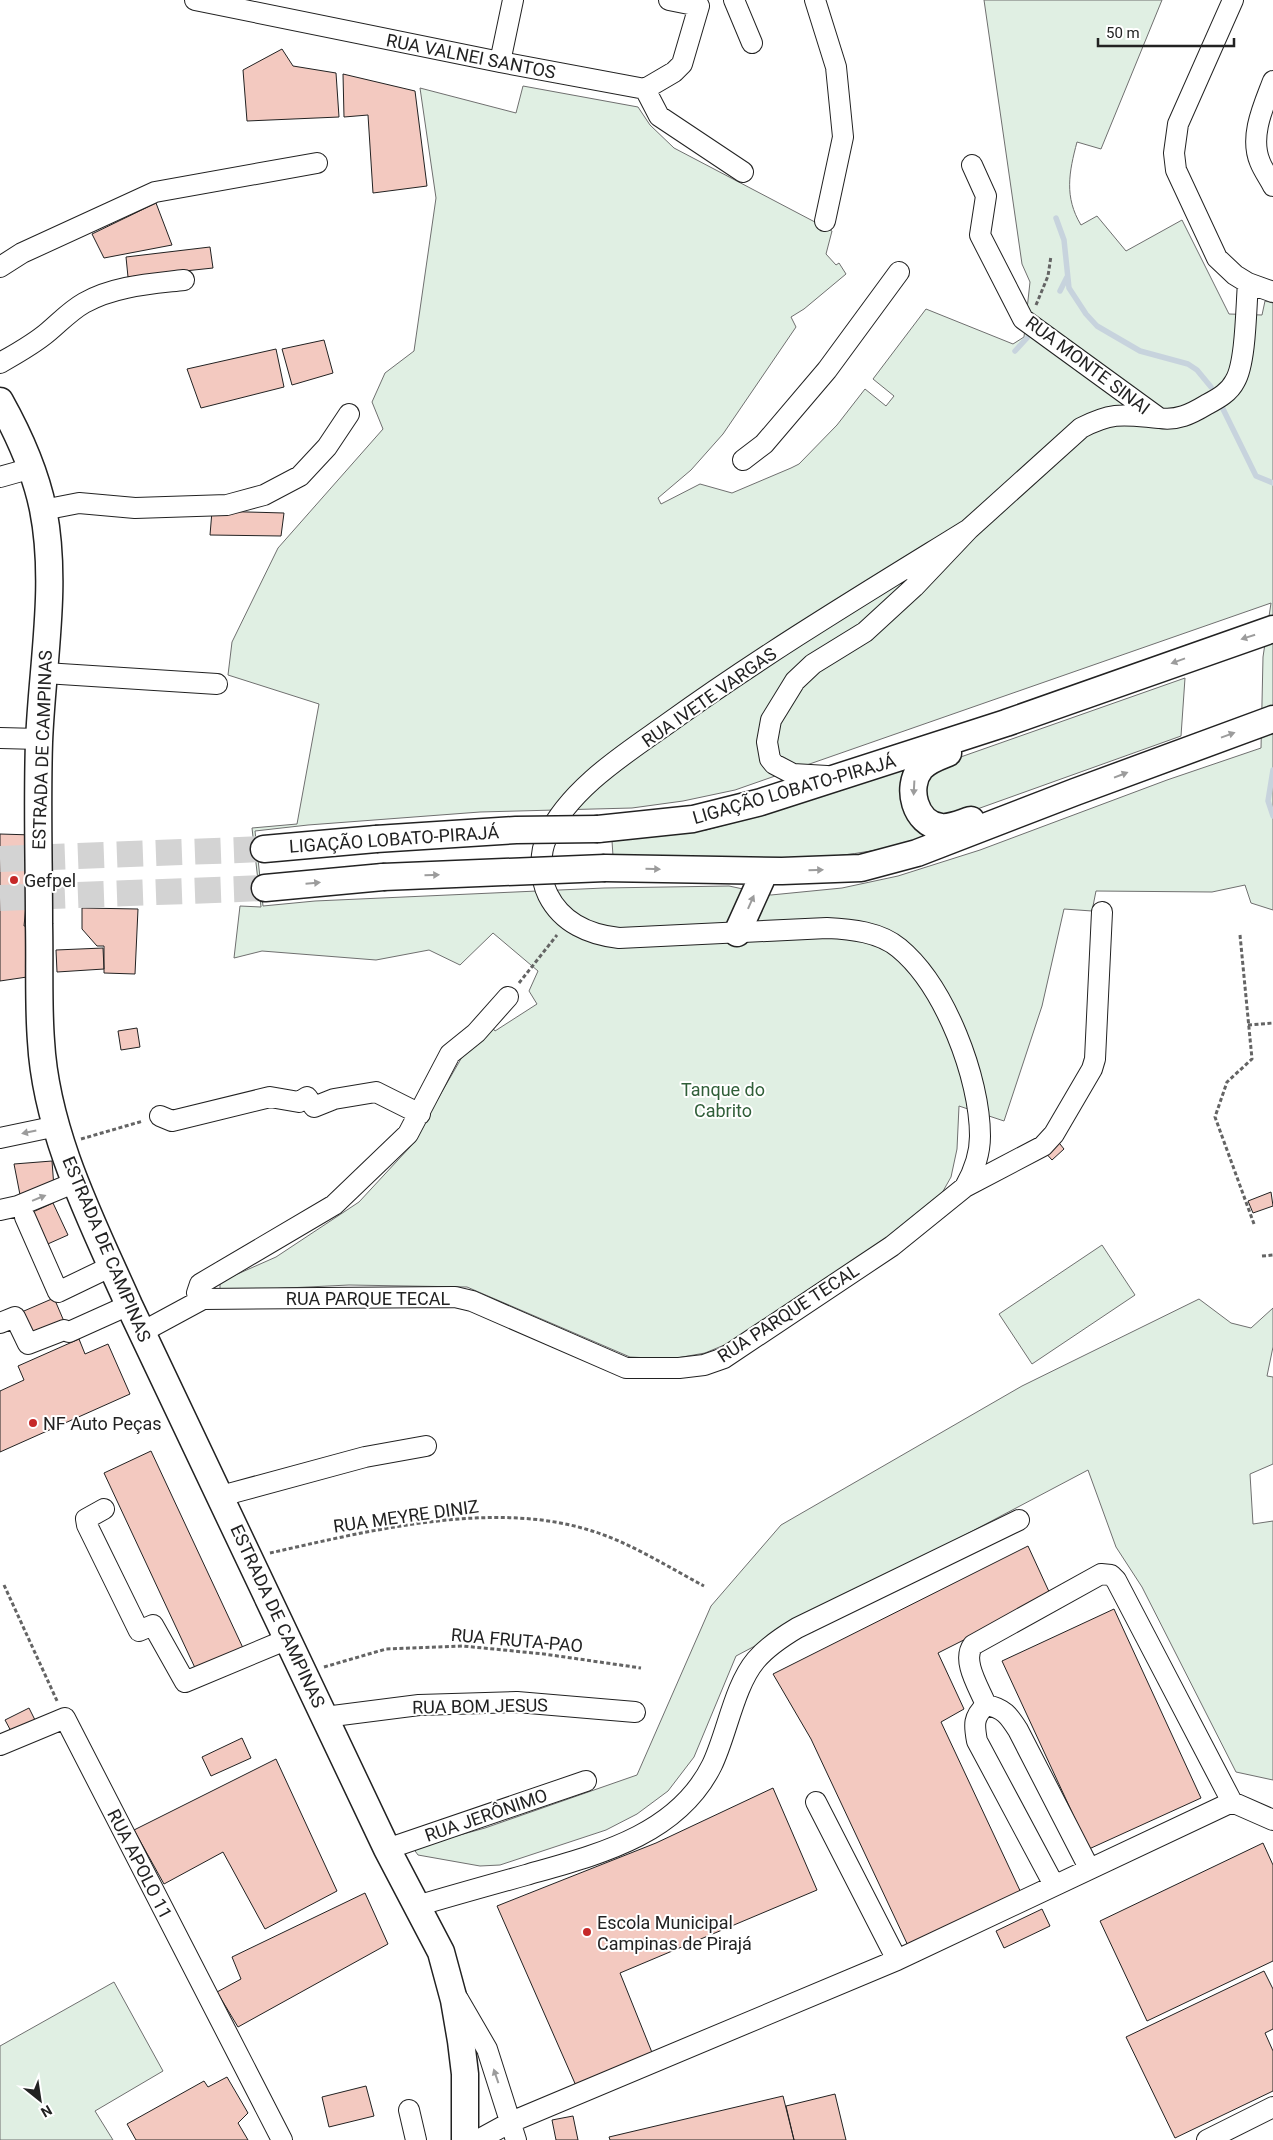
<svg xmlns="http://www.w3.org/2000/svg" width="1273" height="2140" font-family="Roboto,sans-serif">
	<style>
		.green { fill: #e0efe3; stroke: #6f6f6f; fill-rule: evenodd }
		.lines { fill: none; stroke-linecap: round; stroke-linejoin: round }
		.stream { stroke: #c7d3dd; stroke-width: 5.5 }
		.building { fill: #f3c9c0; stroke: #222 }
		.major-tunnel { stroke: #d3d3d3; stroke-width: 26; stroke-dasharray: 26 13; stroke-linecap: butt }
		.minor-casing { stroke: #222; stroke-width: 22 }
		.major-casing { stroke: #222; stroke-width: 29 }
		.path { stroke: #646464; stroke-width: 3; stroke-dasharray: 4 2.5; stroke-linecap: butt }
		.minor { stroke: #fff; stroke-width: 20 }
		.major { stroke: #fff; stroke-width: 26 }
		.major-bridge-casing { stroke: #222; stroke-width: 29; stroke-linecap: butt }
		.major-bridge { stroke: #fff; stroke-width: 26 }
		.oneway { fill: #9c9c9c }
		.poi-dot { fill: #c62828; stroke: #fff; stroke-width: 2 }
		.labels { text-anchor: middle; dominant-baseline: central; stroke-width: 4; stroke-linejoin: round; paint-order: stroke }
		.street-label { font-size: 18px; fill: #222; stroke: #fff }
		.poi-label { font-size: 18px; fill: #222; stroke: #fff; text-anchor: start }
		.park-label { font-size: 18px; fill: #2f5e38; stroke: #fff }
	</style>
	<rect width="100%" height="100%" fill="#fff"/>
	<path class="green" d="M984,0H1162L1101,149L1077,142C1069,172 1064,197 1081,225L1097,216L1126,251L1182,220L1229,314L1262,315L1265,301L1273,303V910L1251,903L1245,885L1212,892L1096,891L1092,911L1064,909L1042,1006L1004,1121L959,1106L957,1149L951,1177L942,1193L882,1243L729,1343L705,1353L671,1359L630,1357L467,1287L349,1285L225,1291L220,1289V1284L224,1280L276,1257L359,1202L410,1147L462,1057L492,1027L495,1031L537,1004L529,991L538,971L493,933L460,965L429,950L376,960L262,951L234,958L240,906L261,907L252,828L297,824L319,704L228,675L232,642L278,548L383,429L372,402L385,373L414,351L436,198L420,88L516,113L523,86L638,107L650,125L674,148L832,231L826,254L836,265L839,263L846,274L804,309L791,317L796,327L723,434L691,470L658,498L661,504L700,484L732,493L791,468L799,464L837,425L865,389L886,406L894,396L873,379L926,309L1013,344L1024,337L1030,282L1022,264ZM1271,603L1263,657L1261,748L1167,780L980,850L898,876L842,888L771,895L729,886L604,888L315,901L263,906L255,831L308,825L480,812L632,808L683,801L735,790Z
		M1185,678L1181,736L955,817L935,814L926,801V777L955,759Z
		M906,765C893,806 904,809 932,835C831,871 718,857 613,856L612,841L706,830L739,821Z
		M1102,1245L1135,1295L1032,1364L999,1314Z
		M1199,1299L1231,1323L1251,1328L1273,1308V1347L1267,1376L1273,1377V1464L1250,1474L1253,1524L1273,1521V1780L1236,1772L1142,1587L1116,1547L1088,1470L736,1656L694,1757L668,1791L637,1814L606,1830L500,1865L480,1866L418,1855L413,1848L485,1828L637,1775L711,1606L781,1525L1022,1386Z
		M114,1982L163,2071L95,2111L113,2140H0V2046Z"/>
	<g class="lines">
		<path class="stream" d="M1056,218L1064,240L1069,288L1086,314L1097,326L1140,351L1188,364L1197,370L1211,387
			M1060,291L1067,277
			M1015,351L1027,338
			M1223,409L1256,476L1273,483
			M1273,770L1268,801L1273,816"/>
	</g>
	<path class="building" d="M282,49L293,66L336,73L339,117L247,121L243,70Z
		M343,74L415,91L427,186L373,193L368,115L344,117Z
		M156,203L172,245L104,258L92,234Z
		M210,247L213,268L128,277L126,257Z
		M324,340L333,373L292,385L282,349Z
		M276,349L284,387L201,408L187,369Z
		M212,511L284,513L281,536L210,535Z
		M0,834L33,835L24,926H29L27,977L0,981Z
		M82,908L138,909L135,974L104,973V946H97L82,929Z
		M103,948L104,969L57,972L56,950Z
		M137,1028L140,1047L121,1050L118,1031Z
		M1056,1139L1064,1149L1052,1160L1043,1150Z
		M52,1161L55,1201L22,1205L14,1164Z
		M1271,1192L1273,1206L1253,1213L1248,1201Z
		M53,1203L68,1235L41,1247L26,1215Z
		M54,1298L66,1326L29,1342L17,1314Z
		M79,1339L85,1354L108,1344L130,1394L0,1452V1391L24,1380L18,1366Z
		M151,1451L243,1648L196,1670L104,1473Z
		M1028,1546L1051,1596L938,1653L964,1709L941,1722L1023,1897L911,1952L811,1739L773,1674Z
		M1114,1609L1201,1798L1089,1849L1002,1661Z
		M29,1708L36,1722L12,1733L5,1720Z
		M242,1738L251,1758L211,1776L202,1757Z
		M276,1759L337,1891L265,1929L223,1852L164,1884L134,1830Z
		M773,1788L817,1890L620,1973L653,2055L577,2088L497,1906L656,1843Z
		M1263,1843L1273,1865V1961L1147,2021L1100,1921Z
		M365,1893L388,1944L238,2027L217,1992L241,1979L232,1957Z
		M1042,1909L1050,1926L1004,1948L996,1931Z
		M1264,1971L1273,1989V2029L1265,2033L1273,2051V2091L1175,2138L1126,2037Z
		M227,2077L248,2113L238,2123L248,2140H136L127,2124L204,2081L208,2087Z
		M366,2086L374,2116L329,2127L322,2097Z
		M835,2094L846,2140H794L786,2106Z
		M783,2096L794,2140H610L609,2137Z
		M573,2116L578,2140H556L552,2120Z"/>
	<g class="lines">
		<path class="major-tunnel" d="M0,859L264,849
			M0,898L265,888"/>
		<defs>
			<path id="minor" d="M195,0L500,62L645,89L674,72L682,64L699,6
				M669,0L699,6
				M734,0L752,43
				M815,0L836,67L843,137L825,221
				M1233,0L1178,124L1174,153L1176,170L1217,258L1235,275L1248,283L1273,292
				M500,62L513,0
				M1273,81C1264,105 1249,136 1260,162C1263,170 1269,178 1273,186
				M645,89L659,116L743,172
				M972,165L986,196L980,235L1023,319L1159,418C1177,421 1191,414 1206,405C1217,399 1229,393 1235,381C1246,363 1246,307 1248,283
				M0,267L22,253L155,192L317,163
				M0,363C16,354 34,344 48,332C60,322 70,311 84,303C114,286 150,284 184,280
				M743,460L764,444L827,370L899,272
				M0,477L32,468
				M43,510L79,503L135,508L227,505L264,495L300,476L327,447L349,414
				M45,673L217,684
				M0,738L39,739
				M827,776L793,774L774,764L770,759L767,742L771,720L795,681L813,664L865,632L914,587L969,529L1081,428C1114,411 1125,415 1159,418
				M160,1116L172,1121L270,1097L299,1102L307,1097L314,1107L334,1099L376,1092L420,1114
				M0,1138L57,1126
				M965,1187C974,1171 980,1155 980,1136C980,1078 945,986 899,948C880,932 851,929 827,928L619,938C590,935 562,923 548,895C540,879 539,853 547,837C570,788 625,754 667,724C764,654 867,592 969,529
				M0,1210L18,1206L76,1182
				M25,1217L58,1292L112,1266
				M203,1299L197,1293L200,1284L334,1205L408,1134L450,1054L476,1033L508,997
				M0,1323L15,1317L28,1344L64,1330L69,1332L129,1305
				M142,1332L203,1299L455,1297L472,1301L626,1368H679L704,1365L724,1358L892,1246L965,1187L1043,1146L1054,1134L1092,1069L1095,1059L1102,912
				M221,1496L365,1457L426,1446
				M104,1509L86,1519L87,1525L139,1631L153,1625L185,1682L288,1639
				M986,1705C1004,1708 1009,1716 1018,1730L1089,1868
				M325,1717L419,1705L517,1702L635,1712
				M0,1745L65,1718L282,2140
				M816,1802L897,1960
				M387,1849L586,1781
				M1054,1885L977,1741C974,1725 973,1717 986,1705C980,1689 961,1661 973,1645L1101,1574L1111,1575L1116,1580L1232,1802
				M417,1906C454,1895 490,1885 526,1875C596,1855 677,1836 712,1765C727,1734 734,1686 756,1660C767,1647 782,1637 797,1628L1019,1520
				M458,1999L487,2049L516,2140
				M409,2110L416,2140
				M478,2140L511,2122L897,1960L1232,1802L1273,1820
				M1207,2140L1273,2107"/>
			<path id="major" d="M0,401C19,435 35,470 43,509C58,584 42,666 39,742C37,803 39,863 39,924C40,963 38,1002 41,1041C46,1133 92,1222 129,1305L387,1849L441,1952L454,2000L461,2041L465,2074V2140
				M948,753C938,757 928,760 921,768C905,787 915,824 941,827C951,828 961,823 971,820
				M598,829L693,819L761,802L1006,723L1273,629
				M264,849L376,839
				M605,868L782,871L861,868L917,853L1075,792L1273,719
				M265,888L383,877
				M737,933L765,871"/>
		</defs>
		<use href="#minor" class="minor-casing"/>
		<use href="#major" class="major-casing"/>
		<path class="path" d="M1036,305L1048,276L1051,256
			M1240,935L1252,1059L1227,1082L1215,1117L1254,1224
			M519,983L557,935
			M1248,1025L1273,1023
			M81,1139L143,1121
			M1262,1256L1273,1255
			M270,1553C368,1531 494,1499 592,1531C629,1542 670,1568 704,1586
			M4,1585L58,1703
			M324,1667L386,1649L463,1646L544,1654L641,1668"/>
		<use href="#minor" class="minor"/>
		<use href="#major" class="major"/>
		<defs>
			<path id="major-bridge" d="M376,839L516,830L598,829
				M383,877L605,868"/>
		</defs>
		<use href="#major-bridge" class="major-bridge-casing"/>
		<use href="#major-bridge" class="major-bridge"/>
	</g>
	<defs><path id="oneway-solid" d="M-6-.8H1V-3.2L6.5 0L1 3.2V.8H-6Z" transform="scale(1.25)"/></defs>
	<g class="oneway">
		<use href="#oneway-solid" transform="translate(1248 637) rotate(162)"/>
		<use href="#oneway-solid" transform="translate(1178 661) rotate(160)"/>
		<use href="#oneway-solid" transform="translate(1228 735) rotate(-20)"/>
		<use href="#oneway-solid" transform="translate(1121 775) rotate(-21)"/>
		<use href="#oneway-solid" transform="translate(914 788) rotate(93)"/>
		<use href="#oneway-solid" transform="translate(653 869) rotate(2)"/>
		<use href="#oneway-solid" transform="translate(816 870) rotate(-2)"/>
		<use href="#oneway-solid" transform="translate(432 875) rotate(-2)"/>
		<use href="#oneway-solid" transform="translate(313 883) rotate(-5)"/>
		<use href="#oneway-solid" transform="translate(751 902) rotate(-66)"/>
		<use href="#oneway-solid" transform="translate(29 1132) rotate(168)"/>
		<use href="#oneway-solid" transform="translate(39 1198) rotate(-22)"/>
		<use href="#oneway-solid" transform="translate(496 2076) rotate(-109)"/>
	</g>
	<g class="poi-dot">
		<circle cx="14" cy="880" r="5"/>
		<circle cx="33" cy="1423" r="5"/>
		<circle cx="587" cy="1932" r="5"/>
	</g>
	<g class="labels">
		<g class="street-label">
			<text transform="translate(471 56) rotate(11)">RUA VALNEI SANTOS</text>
			<text transform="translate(1088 365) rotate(37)">RUA MONTE SINAI</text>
			<text transform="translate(709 697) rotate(-35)">RUA IVETE VARGAS</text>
			<text transform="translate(42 750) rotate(-88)">ESTRADA DE CAMPINAS</text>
			<text transform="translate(794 789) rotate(-16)">LIGAÇÃO LOBATO-PIRAJÁ</text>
			<text transform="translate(394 839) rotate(-4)">LIGAÇÃO LOBATO-PIRAJÁ</text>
			<text transform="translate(107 1249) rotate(67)">ESTRADA DE CAMPINAS</text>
			<text x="368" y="1298">RUA PARQUE TECAL</text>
			<text transform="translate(788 1313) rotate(-33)">RUA PARQUE TECAL</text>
			<text transform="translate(406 1516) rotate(-8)">RUA MEYRE DINIZ</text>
			<text transform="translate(278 1616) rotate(65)">ESTRADA DE CAMPINAS</text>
			<text transform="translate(517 1640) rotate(5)">RUA FRUTA-PAO</text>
			<text transform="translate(480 1706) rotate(-1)">RUA BOM JESUS</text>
			<text transform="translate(486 1815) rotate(-19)">RUA JERÔNIMO</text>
			<text transform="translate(140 1864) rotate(63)">RUA APOLO 11</text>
		</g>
		<g class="poi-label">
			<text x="24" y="880">Gefpel</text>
			<text x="43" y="1423">NF Auto Peças</text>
			<text x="597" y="1922">Escola Municipal<tspan x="597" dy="21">Campinas de Pirajá</tspan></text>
		</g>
		<g class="park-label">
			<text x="723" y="1089">Tanque do<tspan x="723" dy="21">Cabrito</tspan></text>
		</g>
	</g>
	<g transform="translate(40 2100) rotate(150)" stroke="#ffffff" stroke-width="4" paint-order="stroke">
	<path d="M0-4L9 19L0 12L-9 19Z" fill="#222222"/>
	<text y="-8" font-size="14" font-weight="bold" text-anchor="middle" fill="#222222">N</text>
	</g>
	<path d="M1098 38v8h136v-8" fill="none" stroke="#222222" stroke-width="2.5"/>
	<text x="1106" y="38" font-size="15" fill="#222222" stroke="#ffffff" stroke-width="4" paint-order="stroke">50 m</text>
</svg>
